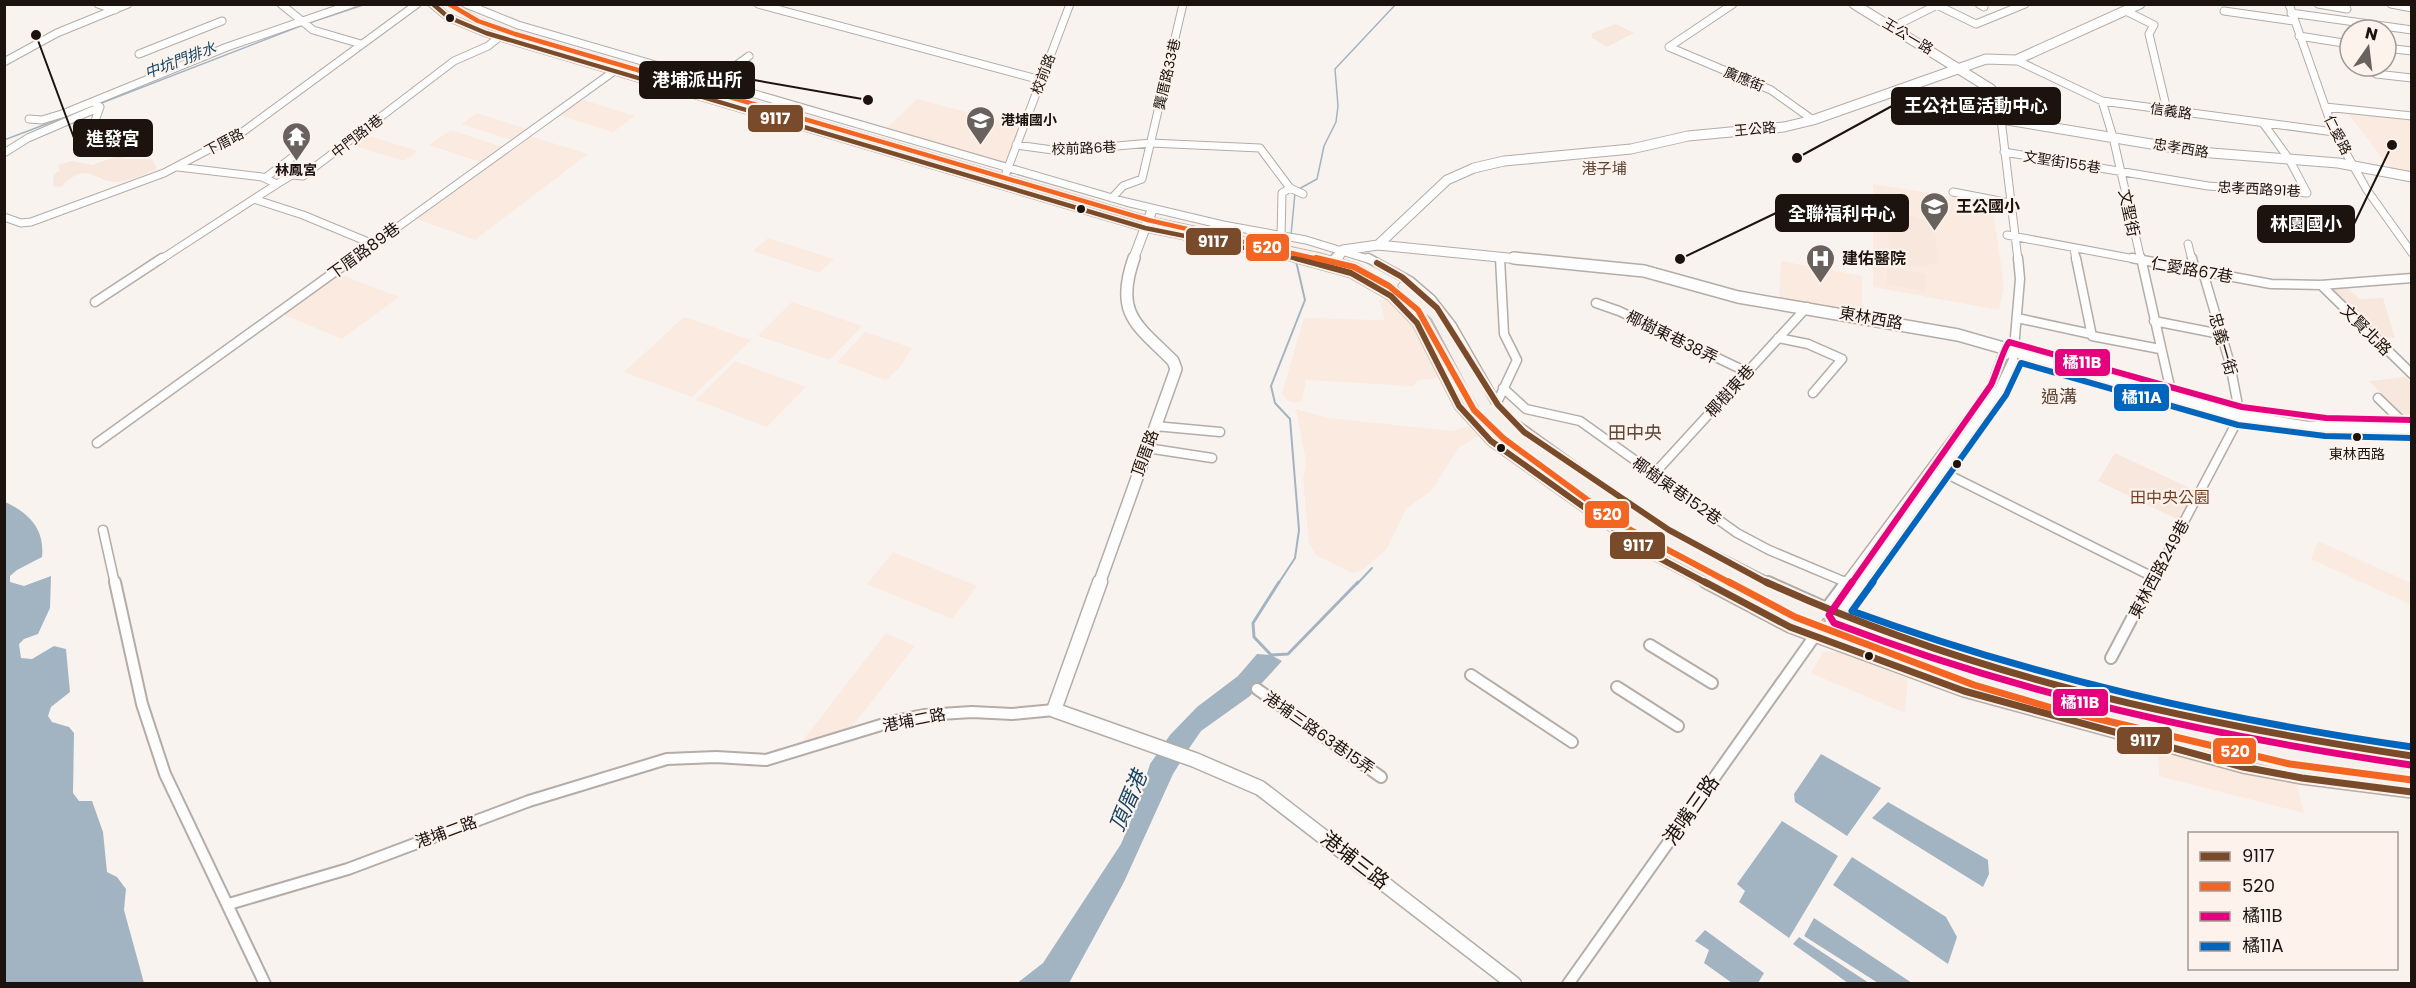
<svg xmlns="http://www.w3.org/2000/svg" width="2416" height="988" font-family="Poppins,'Noto Sans TC',sans-serif">
	<style>
		.built { fill: #fbeadf }
		.green { fill: #f8e7dd }
		.water { fill: #a2b4c2 }
		.lines { fill: none; stroke-linecap: round; stroke-linejoin: round }
		.stream-far2 { stroke: #a2b4c2; stroke-width: 1.5 }
		.stream-far1 { stroke: #a2b4c2; stroke-width: 2 }
		.stream { stroke: #a2b4c2; stroke-width: 3 }
		.street-far2-casing { stroke: #b3aca7; stroke-width: 9 }
		.street-far1-casing { stroke: #b3aca7; stroke-width: 11 }
		.street-casing { stroke: #b3aca7; stroke-width: 14 }
		.secondary-far2-casing { stroke: #b3aca7; stroke-width: 11 }
		.secondary-far1-casing { stroke: #b3aca7; stroke-width: 14 }
		.secondary-casing { stroke: #b3aca7; stroke-width: 17 }
		.primary-casing { stroke: #c1b4ad; stroke-width: 2 }
		.street-far2 { stroke: #fefdfd; stroke-width: 7 }
		.street-far1 { stroke: #fefdfd; stroke-width: 8 }
		.street { stroke: #fefdfd; stroke-width: 10 }
		.secondary-far2 { stroke: #fefdfd; stroke-width: 9 }
		.secondary-far1 { stroke: #fefdfd; stroke-width: 11 }
		.secondary { stroke: #fefdfd; stroke-width: 14 }
		.primary { fill: #f6f0ec; fill-rule: evenodd }
		.bus-1-far2-casing { stroke: #fdf2ec; stroke-width: 8 }
		.bus-1-far1-casing { stroke: #fdf2ec; stroke-width: 10 }
		.bus-1-casing { stroke: #fdf2ec; stroke-width: 11 }
		.bus-2-far2-casing { stroke: #fdf2ec; stroke-width: 8 }
		.bus-2-far1-casing { stroke: #fdf2ec; stroke-width: 10 }
		.bus-2-casing { stroke: #fdf2ec; stroke-width: 11 }
		.bus-3-far1-casing { stroke: #fdf2ec; stroke-width: 10 }
		.bus-3-casing { stroke: #fdf2ec; stroke-width: 11 }
		.bus-4-far1-casing { stroke: #fdf2ec; stroke-width: 10 }
		.bus-4-casing { stroke: #fdf2ec; stroke-width: 11 }
		.bus-1-far2 { stroke: #7a4b2a; stroke-width: 4.5 }
		.bus-1-far1 { stroke: #7a4b2a; stroke-width: 6 }
		.bus-1 { stroke: #7a4b2a; stroke-width: 7 }
		.bus-2-far2 { stroke: #f26522; stroke-width: 4.5 }
		.bus-2-far1 { stroke: #f26522; stroke-width: 6 }
		.bus-2 { stroke: #f26522; stroke-width: 7 }
		.bus-3-far1 { stroke: #e5007d; stroke-width: 6 }
		.bus-3 { stroke: #e5007d; stroke-width: 7 }
		.bus-4-far1 { stroke: #0065bd; stroke-width: 6 }
		.bus-4 { stroke: #0065bd; stroke-width: 7 }
		.bus-dot { fill: #1c130e; stroke: #fdf2ec; stroke-width: 2 }
		.labels { text-anchor: middle; dominant-baseline: central; stroke-width: 4.5; stroke-linejoin: round; paint-order: stroke }
		.far-street-label { font-size: 14px; fill: #1c130e; stroke: #fdf2ec }
		.far-poi-label { font-size: 14px; font-weight: bold; fill: #1c130e; stroke: #fdf2ec; text-anchor: start }
		.bus-label { font-size: 14px; fill: #1c130e; stroke: #fdf2ec }
		.far-water-label { font-size: 15px; font-style: italic; fill: #134666; stroke: #fdf2ec }
		.far-neighbourhood-label { font-size: 15px; fill: #5b4638; stroke: #fdf2ec }
		.poi-label { font-size: 16px; font-weight: bold; fill: #1c130e; stroke: #fdf2ec; text-anchor: start }
		.street-label { font-size: 16px; fill: #1c130e; stroke: #fdf2ec }
		.park-label { font-size: 16px; fill: #6c3f21; stroke: #fdf2ec }
		.neighbourhood-label { font-size: 18px; fill: #5b4638; stroke: #fdf2ec }
		.near-street-label { font-size: 20px; fill: #1c130e; stroke: #fdf2ec }
		.near-water-label { font-size: 21px; font-style: italic; fill: #134666; stroke: #fdf2ec }
		.leader { fill: none; stroke: #1c130e; stroke-width: 2 }
		.callout-dot { fill: #1c130e; stroke: #fdf2ec; stroke-width: 2 }
		.callout { fill: #1c130e; stroke: #1c130e; stroke-width: 2 }
		.callout-label { font-size: 18px; text-anchor: middle; font-weight: bold; fill: #fff }
		.line-badge { stroke: #fdf2ec; stroke-width: 2 }
		.badge-label { font-size: 16px; text-anchor: middle; font-weight: bold; fill: #fff }
	</style>
	<rect width="100%" height="100%" fill="#f9f3f0"/>
	<path class="built" d="M580,99L635,116L613,132L558,115Z
		M917,99L1000,121L1023,125L1005,162L887,128Z
		M477,113L533,131L518,142L461,124Z
		M2348,113L2411,120V174L2392,171Z
		M451,130L508,149L486,164L429,145Z
		M366,135L418,151L404,161L351,145Z
		M530,136L588,154L475,240L414,218Z
		M1873,184L1992,203L2004,285L1999,310L1873,287Z
		M768,238L834,259L819,273L753,251Z
		M1781,261L1862,276V314L1779,298Z
		M339,274L399,297L342,339L282,314Z
		M1388,298L1410,317L1441,378L1418,380L1413,386L1306,380L1302,401L1295,403L1288,401L1282,393L1304,318L1385,320L1379,300Z
		M792,302L862,326L830,360L758,336Z
		M684,317L751,340L692,397L624,372Z
		M865,332L912,348L900,367L886,380L837,362Z
		M735,361L806,387L767,427L696,400Z
		M1296,409L1328,418L1453,431L1468,426L1479,436L1459,447L1431,491L1406,509L1386,550L1362,570L1352,573L1316,555L1309,543L1303,480L1306,461Z
		M2318,541L2411,583V605L2311,559Z
		M893,552L977,586L952,619L867,584Z
		M886,633L915,646L851,728L800,744Z
		M1823,652H1839L1908,679L1905,713L1811,673Z
		M2158,749L2296,783L2304,813L2159,776Z"/>
	<path class="green" d="M1616,24L1634,33L1607,47L1592,38V33Z
		M118,156L125,159H152L157,169C145,174 130,181 116,182C94,182 88,159 61,187L53,186L54,174L60,171L58,165L72,161L92,165Z
		M1907,214L1928,222L1927,214L1935,215L1937,262C1920,271 1901,266 1889,252L1888,226L1893,217Z
		M1887,267L1925,274L1926,292L1887,284Z
		M2346,287L2360,299L2383,298L2395,338H2382L2330,288Z
		M2406,377L2411,382V422H2408L2369,381Z
		M2115,453L2196,491L2179,520L2098,481Z"/>
	<path class="water" d="M5,502C29,513 45,529 42,557L17,570L10,576V582L24,586L51,576L50,608L38,634L24,639L19,644L21,658L32,659L54,646L66,649L70,692L51,707L48,716L52,722L69,727L74,733L73,793L79,801H92L103,832L107,872L117,877L126,889L124,910L144,983H5Z
		M1257,654L1271,655L1282,661L1250,696L1201,731L1190,747L1173,774L1124,882L1069,983L1016,984L1043,963L1121,844L1137,806L1150,764L1170,735L1197,707L1238,676Z
		M1821,754L1881,788L1847,836L1795,802L1794,794Z
		M1888,802L1988,860L1989,874L1983,887L1872,818Z
		M1782,821L1838,856L1789,938L1739,902L1745,891L1737,884Z
		M1852,857L1946,917L1957,937L1948,964L1833,885Z
		M1814,918L1912,983H1878L1804,936Z
		M1705,930L1764,973L1758,983H1732L1704,963L1709,950L1695,941Z
		M1799,937L1869,983H1848L1793,944Z"/>
	<g class="lines">
		<path class="stream-far2" d="M309,23L366,4
			M99,104L303,25
			M4,140L94,106
			M1299,189L1317,179L1324,146L1336,122L1338,106L1335,69L1396,4
			M1291,235L1295,193"/>
		<path class="stream-far1" d="M1278,584L1295,558L1299,530L1290,419L1275,403L1271,386L1305,300L1296,261
			M1357,584L1372,568"/>
		<path class="stream" d="M1279,582L1253,623L1254,637L1271,655L1288,654L1358,582"/>
		<defs>
			<path id="street-far2" d="M98,4L115,10
				M281,4L313,30L361,44
				M432,4L448,17L486,33L1145,228L1304,260
				M466,4L518,25L1126,202L1223,225L1306,240L1371,260
				M758,4L1041,80
				M1979,4L1984,7
				M2289,4L2334,132L2367,190L2412,253
				M2318,4L2347,9
				M2391,4L2412,8
				M1937,5L1976,24L2025,4
				M2224,11L2294,21
				M2128,12L2154,25L2149,34L2167,110
				M2291,13L2412,30
				M1893,27L1939,4
				M2299,36L2350,44
				M1669,47L1771,90L1813,120
				M1669,47L1733,4
				M2386,48L2412,51
				M139,54L222,21
				M2016,60L2102,101L2334,132
				M4,62L57,33L128,4
				M2367,66L2376,74L2412,78
				M713,82L749,56
				M2102,101L2113,137L2141,260
				M2325,107L2412,116
				M1951,116L1972,114L2001,119L2018,260
				M29,119L42,120L65,113L227,47L352,4
				M1016,145L1060,151L1151,143L1260,148L1290,188L1282,193L1281,237L1274,254
				M84,151L100,107
				M2004,152L2208,186L2307,193L2289,159L2263,123
				M4,153L28,138L100,107L94,102
				M178,167L262,177L277,184L292,175L303,176L454,61L488,46L503,34
				M1006,173L1070,4
				M265,178L294,156
				M1290,188L1303,194
				M1953,192L2010,203
				M1112,198L1123,186L1142,179L1183,4
				M254,199L303,215L373,244
				M4,217L21,223L31,222L164,173L244,131L417,4
				M2007,235L2140,260
				M2188,244L2192,260
				M2074,248L2076,260
				M160,260L277,184
				M352,260L617,69"/>
			<path id="street-far1" d="M1296,258L1351,273L1391,296L1417,323L1459,406L1491,441L1644,550L1708,584
				M1368,258L1410,281L1431,299L1452,326L1503,415L1636,511L1675,535L1771,584
				M2076,258L2092,336L2160,349
				M2132,258L2271,284L2321,285L2412,278
				M2141,258L2172,396
				M2192,258L2195,271
				M2321,285L2412,374
				M95,302L162,258
				M1596,303L1619,311L1747,372
				M2017,318L2091,334
				M2154,321L2220,334
				M1778,338L1808,344L1842,359L1813,393
				M1503,388L1526,409L1580,421L1737,533L1769,550L1850,584
				M2378,398L2410,429
				M1494,409L1517,360L1504,334L1500,258
				M1155,426L1220,432
				M97,443L354,258
				M1147,448L1212,458
				M1937,469L2153,577
				M1653,475L1807,307
				M103,530L115,584
				M1845,584L1991,388L2002,357L2012,351
				M1860,584L1999,390L2013,360L2020,279L2018,258
				M2151,584L2240,416L2230,364L2203,272"/>
			<path id="street" d="M115,582L142,704L165,774L265,984
				M1705,582L1790,627L1964,691L2243,767L2302,778L2412,792
				M1768,582L1864,625L2037,684
				M1846,582L1858,587
				M1823,613L1846,582
				M1650,645L1712,683
				M2111,658L2151,582
				M1471,675L1572,742
				M1617,687L1678,726
				M1257,689L1381,777
				M2123,704L2252,734L2412,756
				M229,904L348,869L529,801L667,759L716,757L766,760L894,721L924,715L972,712L1012,714L1054,710
				M1568,984L1814,637L1826,630L1861,582"/>
			<path id="secondary-far2" d="M1854,4L1991,89L1998,100L2001,119L2199,152L2338,163L2412,177
				M1378,245L1447,180L1474,168L1504,161L1631,149L1688,136L1784,127L1813,120L1986,59L2016,60L2140,4
				M1133,260L1152,210
				M1336,260L1343,250L1378,245L1529,260"/>
			<path id="secondary-far1" d="M1514,258L1644,271L1738,297L1958,335L2240,416L2305,427L2412,429
				M1332,266L1337,258
				M1099,584L1176,369L1173,361C1137,325 1114,314 1134,258"/>
			<path id="secondary" d="M1100,582L1054,710L1195,760L1260,788L1514,984"/>
			<path id="primary" d="M444,4H456L481,19L518,32L1150,217L1319,253L1358,264L1401,290L1398,286L1400,283H1408L1441,314L1491,405L1512,425L1635,513L1673,537L1822,612L1824,616L1821,621L1833,625L1835,622L1840,620L1974,668L2054,687L2237,732L2335,750L2412,760V787L2290,771L2052,715L1969,690L1790,621L1618,530L1498,441L1469,413L1413,312L1385,289L1350,270L1318,260L1144,222L512,36L475,23ZM1426,313L1432,319L1479,408V407Z"/>
		</defs>
		<use href="#street-far2" class="street-far2-casing"/>
		<use href="#street-far1" class="street-far1-casing"/>
		<use href="#street" class="street-casing"/>
		<use href="#secondary-far2" class="secondary-far2-casing"/>
		<use href="#secondary-far1" class="secondary-far1-casing"/>
		<use href="#secondary" class="secondary-casing"/>
		<use href="#primary" class="primary-casing"/>
		<use href="#street-far2" class="street-far2"/>
		<use href="#street-far1" class="street-far1"/>
		<use href="#street" class="street"/>
		<use href="#secondary-far2" class="secondary-far2"/>
		<use href="#secondary-far1" class="secondary-far1"/>
		<use href="#secondary" class="secondary"/>
		<use href="#primary" class="primary"/>
		<defs>
			<path id="bus-1-far2" d="M433,4L448,17L486,33L1145,228L1304,260"/>
			<path id="bus-1-far1" d="M1296,258L1351,273L1391,296L1417,323L1459,406L1491,441L1644,550L1708,584
				M1377,263L1402,277L1437,308L1498,405L1524,432L1669,530L1769,584"/>
			<path id="bus-1" d="M1705,582L1790,627L1964,691L2243,767L2302,778L2412,792
				M1766,582C1973,677 2188,722 2412,756"/>
			<path id="bus-2-far2" d="M449,4L478,21L515,34L1148,220L1322,260"/>
			<path id="bus-2-far1" d="M1316,258L1354,267L1389,286L1418,310L1474,410L1503,438L1623,526L1732,584"/>
			<path id="bus-2" d="M1729,582L1795,617L1974,685L2052,708L2290,764L2412,780"/>
			<path id="bus-3-far1" d="M1851,584L1991,385C1996,375 2004,347 2009,342L2242,407L2326,418L2412,420"/>
			<path id="bus-3" d="M1852,582L1829,615L1834,623C2026,696 2208,735 2411,765"/>
			<path id="bus-4-far1" d="M1871,584L2006,395L2021,363L2238,425L2325,436L2412,438"/>
			<path id="bus-4" d="M1873,582L1852,611C2036,678 2219,719 2412,747"/>
		</defs>
		<use href="#bus-1-far2" class="bus-1-far2-casing"/>
		<use href="#bus-1-far1" class="bus-1-far1-casing"/>
		<use href="#bus-1" class="bus-1-casing"/>
		<use href="#bus-2-far2" class="bus-2-far2-casing"/>
		<use href="#bus-2-far1" class="bus-2-far1-casing"/>
		<use href="#bus-2" class="bus-2-casing"/>
		<use href="#bus-3-far1" class="bus-3-far1-casing"/>
		<use href="#bus-3" class="bus-3-casing"/>
		<use href="#bus-4-far1" class="bus-4-far1-casing"/>
		<use href="#bus-4" class="bus-4-casing"/>
		<use href="#bus-1-far2" class="bus-1-far2"/>
		<use href="#bus-1-far1" class="bus-1-far1"/>
		<use href="#bus-1" class="bus-1"/>
		<use href="#bus-2-far2" class="bus-2-far2"/>
		<use href="#bus-2-far1" class="bus-2-far1"/>
		<use href="#bus-2" class="bus-2"/>
		<use href="#bus-3-far1" class="bus-3-far1"/>
		<use href="#bus-3" class="bus-3"/>
		<use href="#bus-4-far1" class="bus-4-far1"/>
		<use href="#bus-4" class="bus-4"/>
	</g>
	<defs>
		<symbol id="school-pin" viewBox="-11 -11 22 30"><path d="M0 17L-7.5 6A9.5 9.5 0 1 1 7.5 6Z" fill="#69615d" stroke="#fdf2ec"/><path d="M0-5L7-2L0 1L-7-2ZM-4 1L0 2.5L4 1V4Q0 6-4 4Z" fill="#fff"/></symbol>
		<symbol id="temple-pin" viewBox="-11 -11 22 30"><path d="M0 17L-7.5 6A9.5 9.5 0 1 1 7.5 6Z" fill="#69615d" stroke="#fdf2ec"/><path d="M0-6L5-2H3V0L6.5 2.5H4V6H1.5V3h-3V6H-4V2.5H-6.5L-3 0V-2H-5Z" fill="#fff"/></symbol>
		<symbol id="hospital-pin" viewBox="-11 -11 22 30"><path d="M0 17L-7.5 6A9.5 9.5 0 1 1 7.5 6Z" fill="#69615d" stroke="#fdf2ec"/><path d="M-5-5h3v3.5h4V-5h3V5h-3V1.5h-4V5h-3Z" fill="#fff"/></symbol>
	</defs>
	<g fill-rule="evenodd">
		<use href="#school-pin" x="964" y="104" width="33" height="45"/>
		<use href="#temple-pin" x="280" y="120" width="33" height="45"/>
		<use href="#school-pin" x="1918" y="190" width="33" height="45"/>
		<use href="#hospital-pin" x="1804" y="242" width="33" height="45"/>
	</g>
	<g class="bus-dot">
		<circle cx="450" cy="18" r="5"/>
		<circle cx="1081" cy="209" r="5"/>
		<circle cx="2357" cy="437" r="5"/>
		<circle cx="1501" cy="448" r="5"/>
		<circle cx="1957" cy="464" r="5"/>
		<circle cx="1869" cy="656" r="5"/>
	</g>
	<g class="labels">
		<g class="far-street-label">
			<text transform="translate(1908 36) rotate(31)">王公一路</text>
			<text transform="translate(1043 74) rotate(-69)">校前路</text>
			<text transform="translate(1167 74) rotate(-77)">龔厝路33巷</text>
			<text transform="translate(1744 79) rotate(22)">廣應街</text>
			<text transform="translate(2171 111) rotate(8)">信義路</text>
			<text transform="translate(1755 129) rotate(-5)">王公路</text>
			<text transform="translate(2338 135) rotate(63)">仁愛路</text>
			<text transform="translate(357 136) rotate(-38)">中門路1巷</text>
			<text transform="translate(224 142) rotate(-28)">下厝路</text>
			<text transform="translate(1084 148) rotate(-2)">校前路6巷</text>
			<text transform="translate(2181 148) rotate(9)">忠孝西路</text>
			<text transform="translate(2062 162) rotate(9)">文聖街155巷</text>
			<text transform="translate(2259 189) rotate(3)">忠孝西路91巷</text>
		</g>
		<g class="far-poi-label">
			<text x="1001" y="120">港埔國小</text>
			<text x="296" y="170" text-anchor="middle">林鳳宮</text>
		</g>
		<g class="bus-label">
			<text x="2357" y="454">東林西路</text>
		</g>
		<g class="far-water-label">
			<text transform="translate(180 60) rotate(-21)">中坑門排水</text>
		</g>
		<g class="far-neighbourhood-label">
			<text x="1604" y="168">港子埔</text>
		</g>
		<g class="poi-label">
			<text x="1956" y="206">王公國小</text>
			<text x="1842" y="258">建佑醫院</text>
		</g>
		<g class="street-label">
			<text transform="translate(2129 213) rotate(78)">文聖街</text>
			<text transform="translate(364 251) rotate(-36)">下厝路89巷</text>
			<text transform="translate(2192 270) rotate(10)">仁愛路67巷</text>
			<text transform="translate(1871 318) rotate(10)">東林西路</text>
			<text transform="translate(2366 330) rotate(45)">文賢北路</text>
			<text transform="translate(1672 337) rotate(26)">椰樹東巷38弄</text>
			<text transform="translate(2223 344) rotate(74)">忠義一街</text>
			<text transform="translate(1730 391) rotate(-48)">椰樹東巷</text>
			<text transform="translate(1145 453) rotate(-70)">頂厝路</text>
			<text transform="translate(1677 491) rotate(35)">椰樹東巷152巷</text>
			<text transform="translate(2159 569) rotate(-62)">東林西路249巷</text>
			<text transform="translate(914 720) rotate(-11)">港埔二路</text>
			<text transform="translate(1319 733) rotate(35)">港埔三路63巷15弄</text>
			<text transform="translate(446 832) rotate(-20)">港埔二路</text>
		</g>
		<g class="park-label">
			<text x="2170" y="497">田中央公園</text>
		</g>
		<g class="neighbourhood-label">
			<text x="2059" y="396">過溝</text>
			<text x="1635" y="432">田中央</text>
		</g>
		<g class="near-street-label">
			<text transform="translate(1691 810) rotate(-55)">港嘴三路</text>
			<text transform="translate(1355 860) rotate(38)">港埔三路</text>
		</g>
		<g class="near-water-label">
			<text transform="translate(1128 801) rotate(-67)">頂厝港</text>
		</g>
	</g>
	<path class="leader" d="M868 100L754 80M1797 158L1892 106M36 35L74 138M1680 259L1776 213M2392 145L2354 224"/>
	<g class="callout-dot">
		<circle cx="868" cy="100" r="6"/>
		<circle cx="1797" cy="158" r="6"/>
		<circle cx="36" cy="35" r="6"/>
		<circle cx="1680" cy="259" r="6"/>
		<circle cx="2392" cy="145" r="6"/>
	</g>
	<g class="callout">
		<rect x="640" y="62" width="114" height="36" rx="6"/>
		<rect x="1892" y="88" width="168" height="36" rx="6"/>
		<rect x="74" y="120" width="78" height="36" rx="6"/>
		<rect x="1776" y="195" width="132" height="36" rx="6"/>
		<rect x="2258" y="206" width="96" height="36" rx="6"/>
	</g>
	<g class="callout-label">
		<text x="697" y="86">港埔派出所</text>
		<text x="1976" y="112">王公社區活動中心</text>
		<text x="113" y="145">進發宮</text>
		<text x="1842" y="220">全聯福利中心</text>
		<text x="2306" y="230">林園國小</text>
	</g>
	<g class="line-badge">
		<rect x="747" y="104" width="57" height="29" rx="6" fill="#7a4b2a"/>
		<rect x="1185" y="227" width="57" height="29" rx="6" fill="#7a4b2a"/>
		<rect x="1245" y="233" width="45" height="29" rx="6" fill="#f26522"/>
		<rect x="2054" y="348" width="57" height="29" rx="6" fill="#e5007d"/>
		<rect x="2113" y="383" width="57" height="29" rx="6" fill="#0065bd"/>
		<rect x="1584" y="500" width="46" height="29" rx="6" fill="#f26522"/>
		<rect x="1609" y="531" width="57" height="29" rx="6" fill="#7a4b2a"/>
		<rect x="2052" y="688" width="57" height="29" rx="6" fill="#e5007d"/>
		<rect x="2116" y="726" width="57" height="29" rx="6" fill="#7a4b2a"/>
		<rect x="2212" y="737" width="45" height="28" rx="6" fill="#f26522"/>
	</g>
	<g class="badge-label">
		<text x="775" y="124">9117</text>
		<text x="1213" y="247">9117</text>
		<text x="1267" y="253">520</text>
		<text x="2082" y="368">橘11B</text>
		<text x="2142" y="403">橘11A</text>
		<text x="1607" y="520">520</text>
		<text x="1638" y="551">9117</text>
		<text x="2080" y="708">橘11B</text>
		<text x="2145" y="746">9117</text>
		<text x="2235" y="757">520</text>
	</g>
	<rect width="2416" height="988" fill="none" stroke="#1c130e" stroke-width="12"/>
	<rect x="2188" y="832" width="210" height="138" fill="#fdf2ec" stroke="#a39993" stroke-width="1.5"/>
	<rect x="2200" y="852" width="30" height="9" fill="#7a4b2a" stroke="#a39993" stroke-width="1.5"/>
	<text x="2242" y="862" font-size="18" fill="#1c130e">9117</text>
	<rect x="2200" y="882" width="30" height="9" fill="#f26522" stroke="#a39993" stroke-width="1.5"/>
	<text x="2242" y="892" font-size="18" fill="#1c130e">520</text>
	<rect x="2200" y="912" width="30" height="9" fill="#e5007d" stroke="#a39993" stroke-width="1.5"/>
	<text x="2242" y="922" font-size="18" fill="#1c130e">橘11B</text>
	<rect x="2200" y="942" width="30" height="9" fill="#0065bd" stroke="#a39993" stroke-width="1.5"/>
	<text x="2242" y="952" font-size="18" fill="#1c130e">橘11A</text>
	<g transform="translate(2368 48) rotate(14)"><circle r="28" fill="#fdf2ec" stroke="#a39993" stroke-width="1.5"/>
	<path d="M0-4.5L10 22L0 15L-10 22Z" fill="#69615d"/>
	<text y="-9" font-size="16" font-weight="bold" text-anchor="middle" fill="#1c130e">N</text>
	</g>
</svg>
